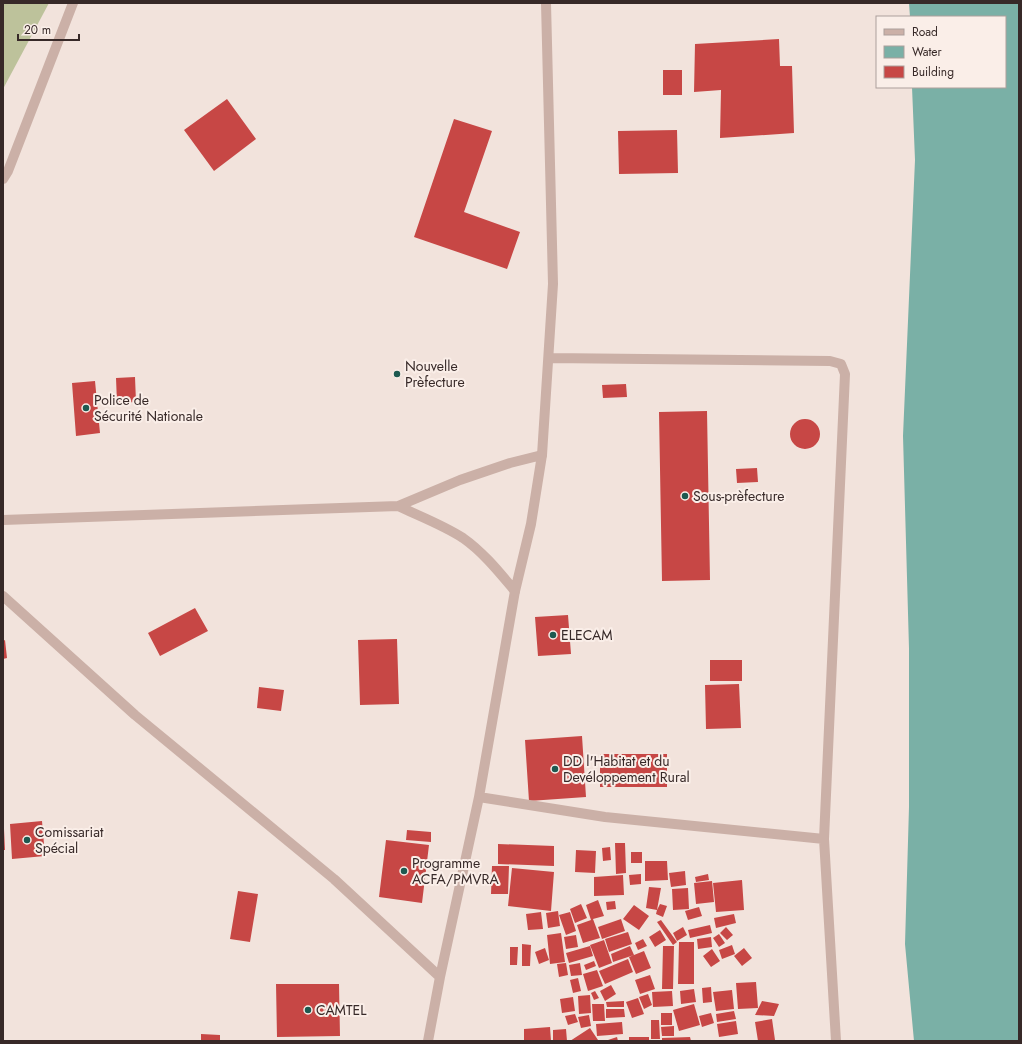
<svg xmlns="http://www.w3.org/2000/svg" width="1022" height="1044" font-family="Jost,sans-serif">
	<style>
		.green { fill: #bdc29b }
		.water { fill: #7ab0a6 }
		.building { fill: #c74745 }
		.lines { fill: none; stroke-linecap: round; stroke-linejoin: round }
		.minor { stroke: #cbb0a7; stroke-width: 10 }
		.tertiary { stroke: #cbb0a7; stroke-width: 10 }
		.poi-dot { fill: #1d5950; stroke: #faeee8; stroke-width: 1.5 }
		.labels { text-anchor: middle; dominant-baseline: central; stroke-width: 4; stroke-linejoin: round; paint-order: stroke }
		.poi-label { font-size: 14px; fill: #372928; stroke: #faeee8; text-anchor: start }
	</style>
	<rect width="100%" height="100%" fill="#f2e3dc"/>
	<path class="green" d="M3,3H49L3,89Z"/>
	<path class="water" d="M909,3H1019V1041H914L905,944L909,807V648L903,436L915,160L912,87H1005V17H910Z"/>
	<path class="building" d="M779,39L780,66H792L794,133L720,138L721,90L694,92L695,44Z
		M663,70H682V95H663Z
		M227,99L256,139L214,171L184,130Z
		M454,119L492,131L464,212L520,232L507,269L414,237Z
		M677,130L678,173L619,174L618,131Z
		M135,377L136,402L117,403L116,378Z
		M95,381L100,433L76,436L72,383Z
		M626,384L627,397L603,398L602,385Z
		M707,411L710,580L662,581L659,412Z
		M790 434a15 15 0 1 1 30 0a15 15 0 1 1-30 0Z
		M757,468L758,482L737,483L736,469Z
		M195,608L208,631L160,656L148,633Z
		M568,615L571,654L538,656L535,617Z
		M397,639L399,704L360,705L358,640Z
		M5,640L7,658L3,659V641Z
		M710,660H742V681H710Z
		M739,684L741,728L706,729L705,685Z
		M259,687L284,690L281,711L257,708Z
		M582,736L586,797L529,801L525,740Z
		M600,754H667V787H600Z
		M42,821L45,856L12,859L10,824Z
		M3,829H4L5,850H3Z
		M407,830L431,832V842L406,840Z
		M386,840L429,845L422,903L379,897Z
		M615,843H625L626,873L616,874Z
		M498,844L554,846V866L498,864Z
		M610,847L611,860L603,861L602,848Z
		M576,850L596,851L595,873L575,872Z
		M631,852H642V863H631Z
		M645,861H667L668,880L645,881Z
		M492,866H509L508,894H491Z
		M512,868L554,872L551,911L508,906Z
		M685,871L686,885L671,887L669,873Z
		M641,874V884L630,885L629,875Z
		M708,874L709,880L696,882L695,877Z
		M623,875L624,895L594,896V877Z
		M742,880L744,910L716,912L713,883Z
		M712,881L714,902L696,904L694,883Z
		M649,887L661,888L657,910L660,904L667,906L663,917L656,914L657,910L646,908Z
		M688,888L689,909L673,910L672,889Z
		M238,891L258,894L250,942L230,939Z
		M598,900L604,916L593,919L600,938L583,943L577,925L591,920L586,905Z
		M615,901L616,909L607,910L606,902Z
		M581,904L587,918L575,923L570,909Z
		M634,905L649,916L639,930L623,919Z
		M699,907L702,916L688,920L685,911Z
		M558,911L560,926L548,928L546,913Z
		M541,912L543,929L528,930L526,914Z
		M570,912L576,931L566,935L559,915Z
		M734,914L736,923L716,928L714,918Z
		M621,919L625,931L602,939L598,927Z
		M661,920L677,942L673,945L657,922Z
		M710,925L712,933L690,938L688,930Z
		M683,927L687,935L677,941L673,933Z
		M726,927L733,935L727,940L720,933Z
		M660,930L666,940L655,947L649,937Z
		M628,932L632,944L609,952L605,939Z
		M561,933L565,962L550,964L547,935Z
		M719,934L725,943L719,947L713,938Z
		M576,935L578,947L566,949L564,937Z
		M711,937L712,947L698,949L697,939Z
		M643,939L647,946L638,950L635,943Z
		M604,940L612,963L599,968L590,945Z
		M679,942H694V984H678Z
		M522,944L531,945L530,966H522Z
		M732,945L735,954L722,959L719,950Z
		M590,946L593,956L569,963L566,953Z
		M630,946L634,955L613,962L611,954Z
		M663,946H674L673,989H662Z
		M510,947H518L517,965H510Z
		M545,948L549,960L539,964L535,952Z
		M744,948L752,958L742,966L734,956Z
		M712,949L720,961L711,967L703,956Z
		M644,951L651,968L636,974L629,957Z
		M628,959L633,972L605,984L599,971Z
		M594,961L596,966L586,970L584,965Z
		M566,963L568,975L559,977L557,964Z
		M580,963L582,975L571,976L569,965Z
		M597,970L603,986L588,991L583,974Z
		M650,975L655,989L640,994L635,980Z
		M578,978L581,991L573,993L570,980Z
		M756,982L758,1008L738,1009L736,983Z
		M276,984H339L340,1036L277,1037Z
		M611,985L616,994L605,1001L600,991Z
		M711,987L712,1002L703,1003L702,988Z
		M694,989L696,1002L681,1004L680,991Z
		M732,990L734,1009L716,1011L713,992Z
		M595,991L599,998L594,1000L591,993Z
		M672,991L673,1006L653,1007L652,992Z
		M648,994L652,1005L644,1009L639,997Z
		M590,995L591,1013L579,1014L578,996Z
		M573,997L575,1011L562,1013L560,999Z
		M638,998L644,1014L632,1018L626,1002Z
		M624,1001V1007H607L606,1002Z
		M762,1001L779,1004L774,1016L755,1015Z
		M592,1004H604L605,1021H593Z
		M694,1004L700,1025L679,1031L673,1010Z
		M606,1009H624L625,1017L606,1018Z
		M734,1011L736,1019L717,1022L716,1014Z
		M661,1013H672V1025H661Z
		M711,1013L714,1023L702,1027L699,1016Z
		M575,1014L578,1022L568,1025L565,1016Z
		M589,1015L591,1026L581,1028L578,1017Z
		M772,1019L775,1040L758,1041L755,1022Z
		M651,1020H659L660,1039H651Z
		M736,1021L738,1034L719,1037L717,1024Z
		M622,1022L623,1034L597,1036L596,1024Z
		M674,1026V1036H662L661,1027Z
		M550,1027L551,1041H524V1029Z
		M590,1028L598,1040L570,1041Z
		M566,1029L567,1041H553V1030Z
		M201,1034L220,1035V1041H201Z
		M617,1037L618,1041H605Z
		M629,1037H649V1041H629Z
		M690,1037L691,1041H662V1038Z"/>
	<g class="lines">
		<path class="minor" d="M3,179L8,171L73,3
			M549,358L830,361L841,364L845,374L824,839L836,1041
			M542,455L553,284L546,3
			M3,596L135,715L334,879L440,977
			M479,797L605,817L824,839
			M428,1041L440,977L479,797L515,591"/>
		<path class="tertiary" d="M398,506C419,516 443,525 463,538C483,552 499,572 515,591
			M3,520L398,506L460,480L510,463L542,455L531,524L515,591"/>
	</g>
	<g class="poi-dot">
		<circle cx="397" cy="374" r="4"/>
		<circle cx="86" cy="408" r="4"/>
		<circle cx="685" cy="496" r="4"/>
		<circle cx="553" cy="635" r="4"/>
		<circle cx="555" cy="769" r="4"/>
		<circle cx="27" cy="840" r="4"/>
		<circle cx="404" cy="871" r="4"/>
		<circle cx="308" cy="1010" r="4"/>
	</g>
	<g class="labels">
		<g class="poi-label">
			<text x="405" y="366">Nouvelle<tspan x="405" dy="16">Prèfecture</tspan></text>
			<text x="94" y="400">Police de<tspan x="94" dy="16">Sécurité Nationale</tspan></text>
			<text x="693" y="496">Sous-prèfecture</text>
			<text x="561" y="635">ELECAM</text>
			<text x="563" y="761">DD l'Habitat et du<tspan x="563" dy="16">Devéloppement Rural</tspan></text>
			<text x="35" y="832">Comissariat<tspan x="35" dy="16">Spécial</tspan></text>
			<text x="412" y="863">Programme<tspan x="412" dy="16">ACFA/PMVRA</tspan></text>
			<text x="316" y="1010">CAMTEL</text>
		</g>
	</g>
	<rect width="1022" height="1044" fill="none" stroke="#372928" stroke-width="8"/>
	<rect x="876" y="16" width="130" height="72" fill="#faeee8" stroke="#ac9f9b"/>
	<rect x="884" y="29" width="20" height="6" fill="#cbb0a7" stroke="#ac9f9b"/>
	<text x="912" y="36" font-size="12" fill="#372928">Road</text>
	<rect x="884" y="46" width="20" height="12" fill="#7ab0a6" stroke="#ac9f9b"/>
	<text x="912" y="56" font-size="12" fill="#372928">Water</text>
	<rect x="884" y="66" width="20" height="12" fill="#c74745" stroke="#ac9f9b"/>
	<text x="912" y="76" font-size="12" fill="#372928">Building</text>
	<path d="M18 34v6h61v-6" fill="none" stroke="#372928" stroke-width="2"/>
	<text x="24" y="34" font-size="12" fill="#372928" stroke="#faeee8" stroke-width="3" paint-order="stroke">20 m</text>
</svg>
